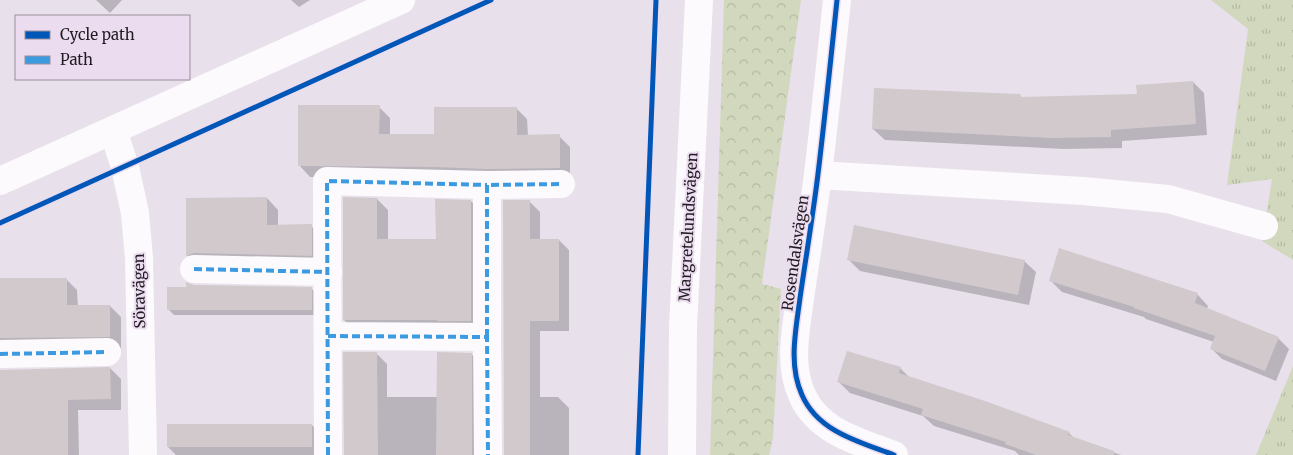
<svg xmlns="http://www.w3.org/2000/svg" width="1293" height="455" font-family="Merriweather,serif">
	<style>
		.forest { fill: url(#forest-crowns) }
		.park { fill: url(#park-tufts) }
		.shadow { fill: #0003 }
		.building { fill: #d1c9cc }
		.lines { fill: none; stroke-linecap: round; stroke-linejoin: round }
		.minor { stroke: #fcfafc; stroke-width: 28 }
		.quiet { stroke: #3c9be0; stroke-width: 4; stroke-dasharray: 8 4; stroke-linecap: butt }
		.cycleway-casing { stroke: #ebdcef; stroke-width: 8 }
		.cycleway { stroke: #0057b8; stroke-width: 5 }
		.labels { text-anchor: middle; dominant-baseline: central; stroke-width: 4; stroke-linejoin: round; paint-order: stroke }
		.street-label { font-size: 15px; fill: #211c22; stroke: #ebdcef }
	</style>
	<defs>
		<pattern id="forest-crowns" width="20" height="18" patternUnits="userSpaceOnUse" patternTransform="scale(1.25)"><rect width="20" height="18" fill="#d2d8bd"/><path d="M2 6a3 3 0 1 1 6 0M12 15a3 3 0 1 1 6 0" fill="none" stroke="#b4b9a2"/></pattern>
		<pattern id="park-tufts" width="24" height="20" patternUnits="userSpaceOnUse" patternTransform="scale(1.25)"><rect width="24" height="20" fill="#d2d8bd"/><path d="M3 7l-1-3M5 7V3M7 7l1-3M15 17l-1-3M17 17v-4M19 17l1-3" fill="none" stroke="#b4b9a2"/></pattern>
	</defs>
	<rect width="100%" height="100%" fill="#e8e0eb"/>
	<path class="forest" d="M724,0H801L762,284L781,289L773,438L769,455H710Z"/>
	<path class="park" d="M1211,0H1293V260L1262,241L1272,179L1227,185L1248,29Z
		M1293,366V455H1256Z"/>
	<path class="shadow" d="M96,0H122L110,13Z
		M291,0H310L299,7Z
		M1193,82L1204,93L1207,135L1122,141V148L1064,149L885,140L873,129L1020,96L1023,98L1138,95Z
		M379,107L390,118V135H435L516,108L527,119L528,136H559L570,147V179L310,177L299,165Z
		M267,198L278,210V226H311L322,237V267L198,266L187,255Z
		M377,199L388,210V241H437L471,201L482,213V332L356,331L344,320Z
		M529,201L540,212V240H559L569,250V331H540V397H558L569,408V455H505Z
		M849,260L1024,261L1036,272L1029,305L860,271Z
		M66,279L77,290L78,307L110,306L121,317V348L11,349L0,355V280Z
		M1051,281L1197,294L1208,306L1207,309L1278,338L1289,349L1276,381L1222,359L1211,348L1214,342L1146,319L1144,317L1062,292Z
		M193,286L311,288L317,294V315H174L169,310L187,288Z
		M376,353L387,364V397H438L471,354L482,364V455H345Z
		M110,368L121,379V410H78L79,455H0V371Z
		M900,368L910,378L1069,433L1075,439L1121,455H1019L1015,451L934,426L923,416L850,393L839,382Z
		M312,425L322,436V455H176L168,447Z"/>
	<path class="building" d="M1193,81L1196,124L1111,130V137L1052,138L872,129L874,88L1021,94L1020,97L1137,94L1136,85Z
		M298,105H380L379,134H434V107H517V135L560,134V168L487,169L434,167L298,166Z
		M267,197V225L312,224V256L194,253L186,256V198Z
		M343,197L377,198V239H436L435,199L471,200V321H437V320H343Z
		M503,200H530V239H559V321H530V455H504Z
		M854,225L1025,260L1018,295L847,260Z
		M1059,248L1198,293L1195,303L1279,337L1265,371L1210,349L1215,336L1134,308V307L1049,281Z
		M0,278H67V305H110V337L0,338Z
		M186,282L194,285L312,287V310H167V287H186Z
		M847,351L901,367L899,373L985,401L1070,432L1068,435L1114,451V455H1036L1005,444L1006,442L921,415L923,409L837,382Z
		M343,352H377L378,455H344Z
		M437,352L472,353V455H436Z
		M110,367L111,399L68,400V455H0V370Z
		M167,424H312V447H167Z"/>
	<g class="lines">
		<path class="minor" d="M837,0C831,58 825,116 818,174C813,215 806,256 800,298C796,330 788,364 802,395C818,432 860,442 894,455
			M113,130L125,167L135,213L139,258L143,455
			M818,175L1083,191L1168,199L1264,226
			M0,181L401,0
			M194,269L328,272
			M328,336L487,337L488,455
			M487,337V185L561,184
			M0,354L107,352
			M328,455L327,181L487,185
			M682,455L683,327L699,0"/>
		<path class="quiet" d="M194,269L328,272
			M328,336L487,337L488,455
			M487,337V185L561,184
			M0,354L107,352
			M328,455L327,181L487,185"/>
		<defs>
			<path id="cycleway" d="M837,0C831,58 825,116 818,174C813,215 806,256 800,298C796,330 788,364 802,395C818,432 860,442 894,455
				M0,223L491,0
				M638,455L656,0"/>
		</defs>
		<use href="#cycleway" class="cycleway-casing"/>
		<use href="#cycleway" class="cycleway"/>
	</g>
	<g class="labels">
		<g class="street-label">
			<text transform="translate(688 227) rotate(-87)">Margretelundsvägen</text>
			<text transform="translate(795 253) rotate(-82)">Rosendalsvägen</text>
			<text transform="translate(139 291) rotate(-91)">Söravägen</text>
		</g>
	</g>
	<rect x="15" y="15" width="175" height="65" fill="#ebdcef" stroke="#9a8f9d"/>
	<rect x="25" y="31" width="25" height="8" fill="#0057b8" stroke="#9a8f9d"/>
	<text x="60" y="40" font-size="15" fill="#211c22">Cycle path</text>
	<rect x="25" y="56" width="25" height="8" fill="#3c9be0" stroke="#9a8f9d"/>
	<text x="60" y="65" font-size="15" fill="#211c22">Path</text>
</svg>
